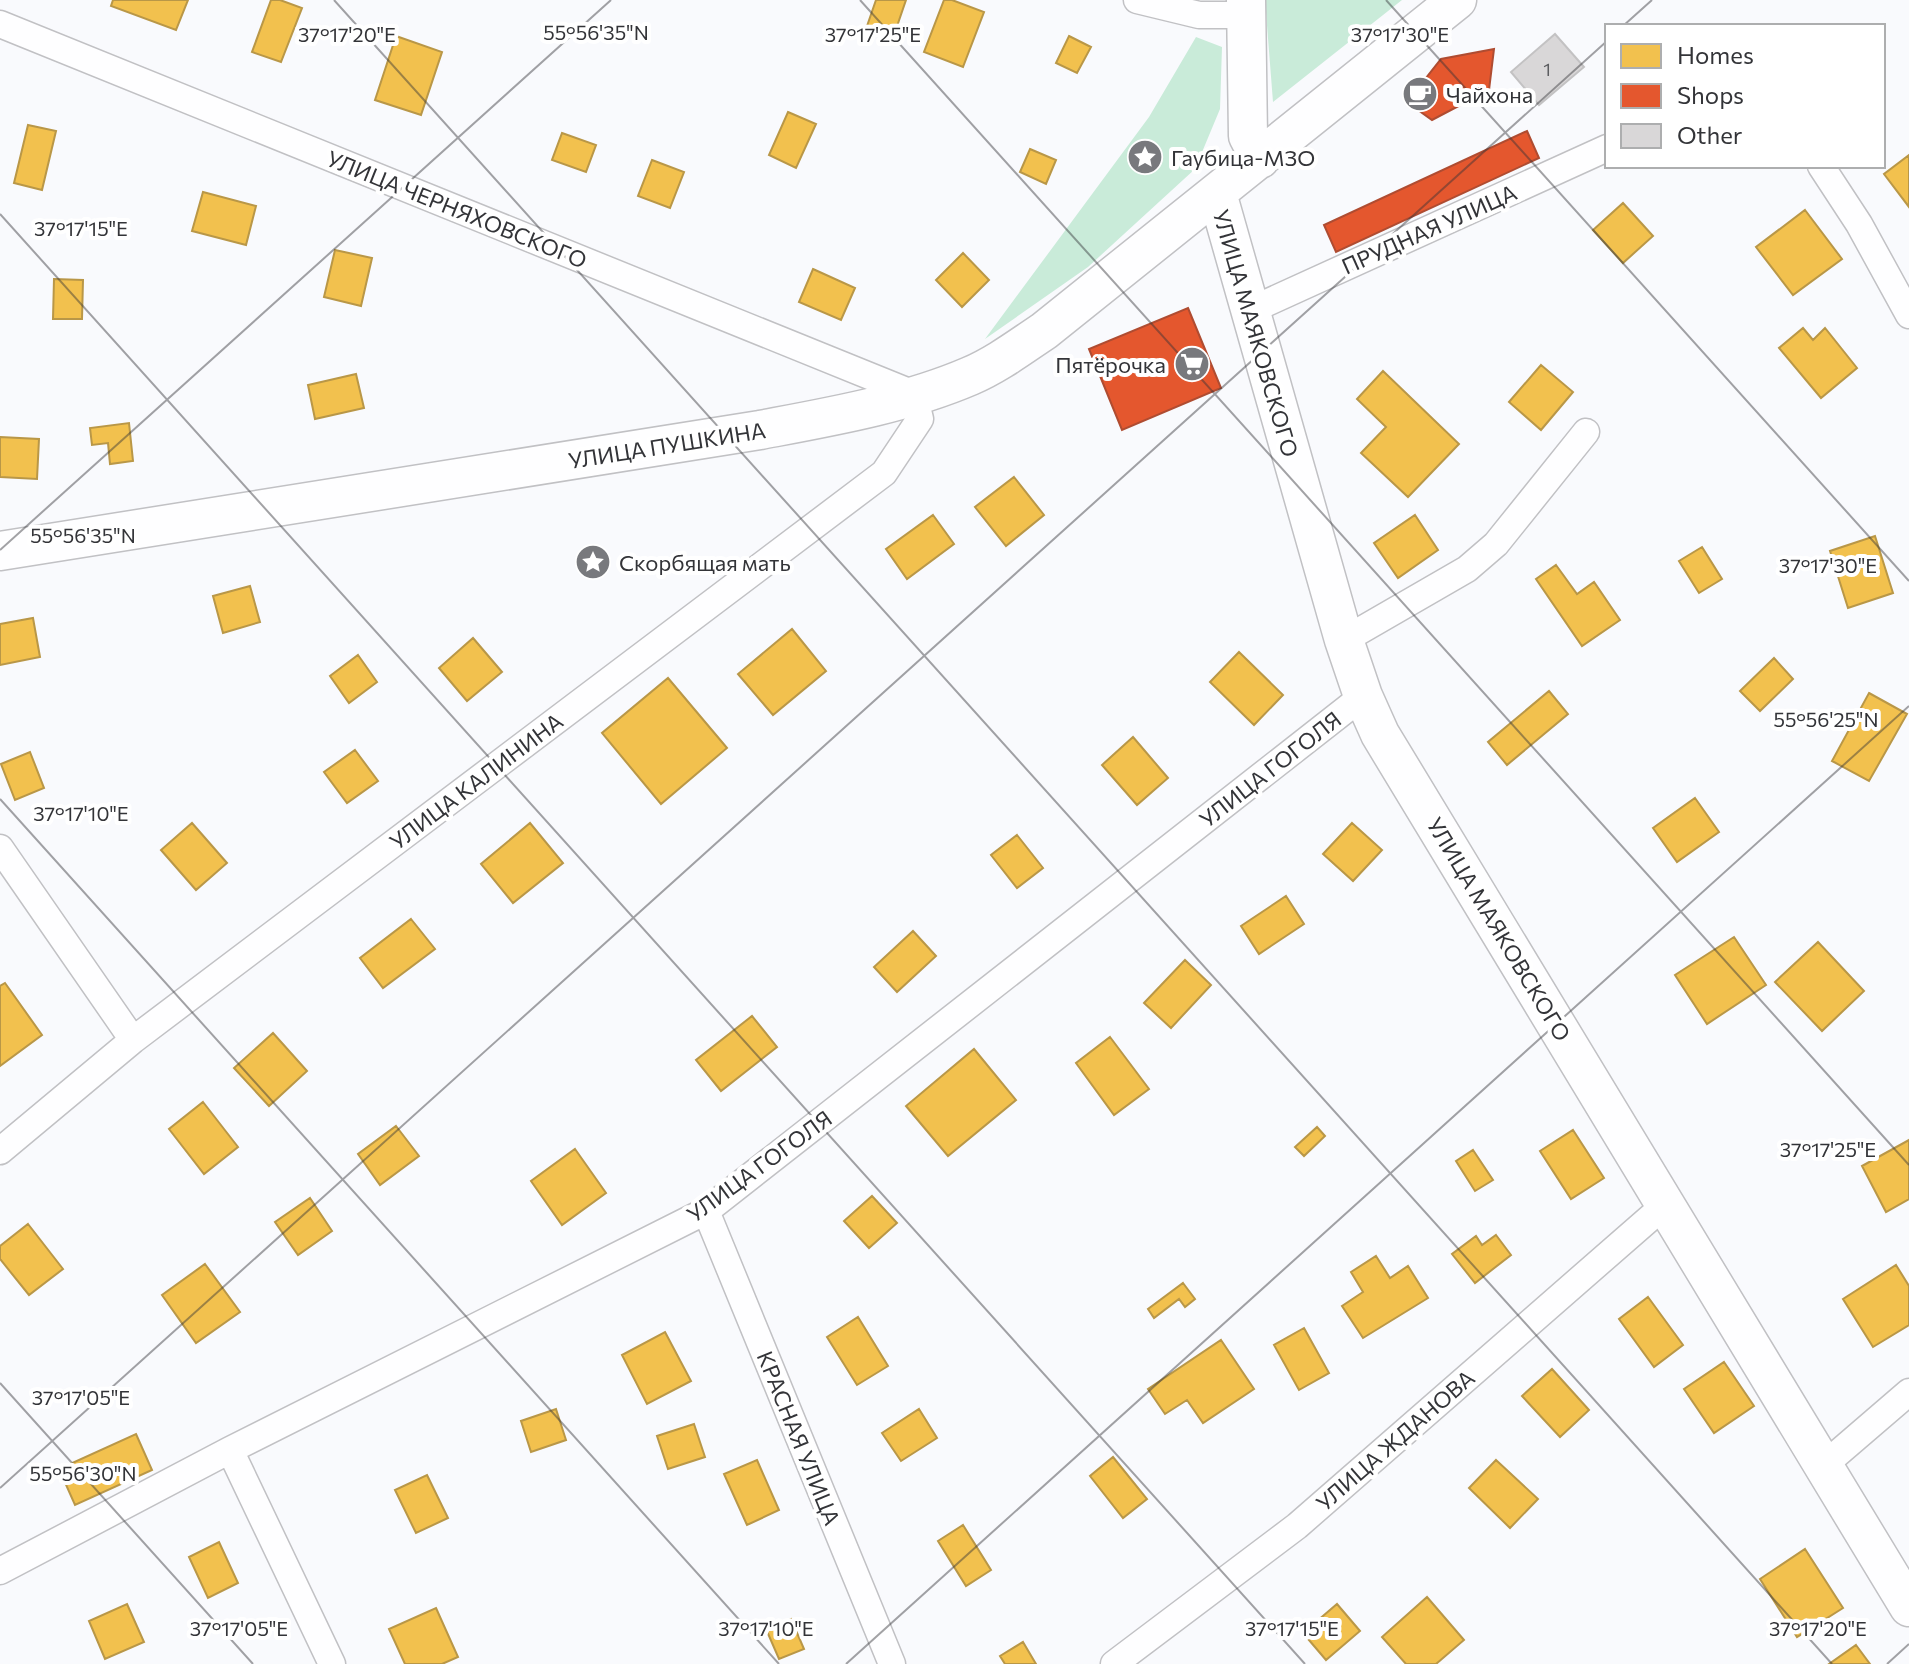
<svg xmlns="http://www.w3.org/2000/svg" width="1909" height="1664" font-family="Commissioner,sans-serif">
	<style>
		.green { fill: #c9ebd9 }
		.homes { fill: #f2c14e; stroke: #b99747; stroke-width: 2 }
		.shops { fill: #e4572e; stroke: #af4c31; stroke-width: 2 }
		.building { fill: #d9d7d8; stroke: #c3c2c3; stroke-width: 2 }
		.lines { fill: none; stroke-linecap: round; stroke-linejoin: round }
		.street-casing { stroke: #c1c1c4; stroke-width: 29 }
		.secondary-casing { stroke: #c1c1c4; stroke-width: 41 }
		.street { stroke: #fefeff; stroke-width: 26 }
		.secondary { stroke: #fefeff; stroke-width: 38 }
		.ticks { fill: none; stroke: #333438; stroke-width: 2; stroke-opacity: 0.45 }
		.labels { text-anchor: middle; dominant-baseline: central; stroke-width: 8; stroke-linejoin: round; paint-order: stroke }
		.number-label { font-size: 18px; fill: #5c5d60 }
		.poi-label { font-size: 22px; fill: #333438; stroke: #fff; text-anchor: start }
		.street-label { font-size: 22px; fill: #333438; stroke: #fff }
		.ticks-label { font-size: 20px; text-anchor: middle; fill: #333438; stroke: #fff; stroke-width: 8; stroke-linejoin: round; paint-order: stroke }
	</style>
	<rect width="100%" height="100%" fill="#f9fafd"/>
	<path class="green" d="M1265,0H1402L1273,102Z
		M1196,37L1222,47L1220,109L1195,169L1088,267L985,339L1149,117Z"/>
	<path class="homes" d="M113,0H188L176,30L111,6Z
		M271,0H280L302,8L281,62L252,52Z
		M876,0H906L894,35L867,26Z
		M944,0H952L984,12L963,67L924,52Z
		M396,36L442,52L421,115L375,100Z
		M1069,36L1091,47L1077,73L1056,63Z
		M788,112L816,124L796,168L769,155Z
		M28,125L56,131L42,190L14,183Z
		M562,133L596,145L586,172L552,160Z
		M1030,149L1056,160L1046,184L1020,172Z
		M1909,155V207L1884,174Z
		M652,160L684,172L670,208L638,196Z
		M203,192L256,206L246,245L192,231Z
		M1623,203L1653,236L1623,263L1593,230Z
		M1805,210L1842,259L1793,295L1756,247Z
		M335,250L372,258L361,306L324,297Z
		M963,253L989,280L962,307L936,280Z
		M813,269L855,288L841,320L799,302Z
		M54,279L83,280L82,319H53Z
		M1803,328L1813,340L1825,328L1857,368L1821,398L1779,348Z
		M1541,365L1573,392L1541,430L1509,402Z
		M1383,371L1459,444L1408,497L1361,453L1386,427L1357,399Z
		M356,374L364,408L315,419L308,385Z
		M129,423L133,461L110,464L108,443L92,445L90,428Z
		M0,437L39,439L37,479L0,477Z
		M1014,477L1044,515L1006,546L975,507Z
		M933,515L954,544L907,579L886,549Z
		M1415,515L1438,550L1398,578L1374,543Z
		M1875,536L1893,593L1848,608L1830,551Z
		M1702,547L1722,579L1699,593L1679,561Z
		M1556,565L1577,594L1594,582L1620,620L1582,646L1536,579Z
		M250,586L260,622L223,633L213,596Z
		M33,618L40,657L0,665V624Z
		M792,629L826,671L773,715L738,674Z
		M473,638L502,672L467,701L439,668Z
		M1239,652L1283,695L1254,725L1210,682Z
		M358,655L377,682L349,703L330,676Z
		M1774,658L1793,679L1760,711L1740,691Z
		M668,678L727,748L661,804L602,733Z
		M1549,691L1568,714L1507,765L1488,742Z
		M1869,693L1907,714L1869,781L1832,761Z
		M1133,737L1168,778L1137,805L1102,765Z
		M355,750L378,781L347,803L324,772Z
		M30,752L44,788L15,800L1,764Z
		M1695,798L1719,832L1677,862L1653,828Z
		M192,823L227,863L196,890L161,850Z
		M530,823L563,863L513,903L481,864Z
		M1352,823L1382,850L1353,881L1323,854Z
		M1017,835L1043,868L1017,888L991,855Z
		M1286,896L1304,924L1259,954L1241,926Z
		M411,919L435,949L383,988L360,958Z
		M913,931L936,956L897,992L874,967Z
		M1734,937L1766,985L1707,1024L1675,975Z
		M1818,942L1864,991L1822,1031L1775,982Z
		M1185,960L1211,985L1171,1028L1144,1003Z
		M5,983L42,1035L0,1066V986Z
		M752,1016L777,1047L721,1091L696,1060Z
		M273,1033L307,1071L269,1106L234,1068Z
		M1110,1037L1149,1089L1114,1115L1076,1063Z
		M974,1049L1016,1100L948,1156L906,1106Z
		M203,1102L238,1147L204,1174L169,1129Z
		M396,1126L419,1156L380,1185L358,1154Z
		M1317,1127L1325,1136L1304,1156L1295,1147Z
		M1573,1130L1604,1178L1571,1199L1540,1151Z
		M1909,1140V1199L1886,1212L1862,1166Z
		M575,1149L606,1193L562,1225L531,1181Z
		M1473,1150L1493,1180L1475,1191L1456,1161Z
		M872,1196L897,1223L869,1248L844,1221Z
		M310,1198L332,1231L298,1255L275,1222Z
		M28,1224L63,1269L29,1295L0,1259V1246Z
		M1496,1235L1511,1255L1475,1283L1452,1254L1476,1236L1482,1245Z
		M1376,1256L1390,1278L1408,1266L1428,1298L1363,1338L1342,1306L1363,1292L1351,1272Z
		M205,1264L240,1312L196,1343L162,1295Z
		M1896,1265L1909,1286V1325L1873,1347L1843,1299Z
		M1183,1283L1195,1299L1185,1307L1179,1299L1154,1318L1148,1309Z
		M1648,1297L1683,1345L1654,1367L1619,1319Z
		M858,1317L888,1366L857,1385L827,1337Z
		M1304,1328L1329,1373L1299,1390L1274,1345Z
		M665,1332L691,1381L647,1404L622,1355Z
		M1221,1340L1254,1389L1203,1423L1187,1400L1165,1414L1148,1389Z
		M1724,1362L1754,1406L1714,1433L1684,1389Z
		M1552,1369L1589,1410L1560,1437L1522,1396Z
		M556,1409L566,1440L531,1452L521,1421Z
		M919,1409L937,1438L901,1461L882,1433Z
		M694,1424L705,1457L668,1469L657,1436Z
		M136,1434L152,1470L75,1505L59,1469Z
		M1113,1457L1147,1499L1123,1518L1090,1476Z
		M757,1460L779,1510L747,1525L724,1474Z
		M1496,1460L1538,1499L1510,1528L1469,1488Z
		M427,1475L448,1518L416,1533L395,1490Z
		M963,1525L991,1570L966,1586L938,1541Z
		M219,1542L238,1583L208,1598L189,1557Z
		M1805,1549L1843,1608L1797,1637L1760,1579Z
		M1427,1597L1464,1640L1436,1664H1406L1382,1637Z
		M127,1604L144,1642L105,1659L89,1621Z
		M1337,1604L1360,1631L1326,1660L1303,1633Z
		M436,1608L458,1657L442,1664H405L389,1629Z
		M791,1619L804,1649L779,1659L766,1629Z
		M1023,1642L1036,1664H1005L1000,1656Z
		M1856,1645L1870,1664H1829Z"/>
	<path class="shops" d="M1494,49L1489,90L1432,120L1407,102L1441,59Z
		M1527,131L1539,158L1336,252L1324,225Z
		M1188,308L1221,388L1122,430L1089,349Z"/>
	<path class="building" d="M1555,34L1584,67L1539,105L1511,72Z"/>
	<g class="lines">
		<defs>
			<path id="street" d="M1137,0L1199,15H1247
				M0,24L914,394L920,419L884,473L133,1040L0,1151
				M1821,166L1859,224L1909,315
				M1251,310L1607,148
				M1344,640L1467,569L1496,544L1586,432
				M0,848L133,1040
				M706,1211L892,1664
				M230,1450L332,1664
				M1823,1466L1909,1392
				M0,1571L230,1450L706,1211L1363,696
				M1114,1664L1297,1526L1666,1204"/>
			<path id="secondary" d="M1246,0L1248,136L1260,159
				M1217,193L1344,640L1363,696L1380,734L1909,1607
				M0,551L760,430C829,417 905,404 970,376C996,365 1020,347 1044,331L1457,0"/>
		</defs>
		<use href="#street" class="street-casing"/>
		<use href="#secondary" class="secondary-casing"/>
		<use href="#street" class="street"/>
		<use href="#secondary" class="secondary"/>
	</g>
	<path class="ticks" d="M334,0L1832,1664M860,0L1909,1165M1386,0L1909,581M1623,26L1652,0M0,214L1305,1664M0,550L611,0M0,799L779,1664M0,1383L253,1664M0,1488L1607,41M846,1664L1909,706M1887,1664L1909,1644"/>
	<defs>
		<symbol id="cafe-disc" viewBox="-11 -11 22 22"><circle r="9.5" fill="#78797d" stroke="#fff"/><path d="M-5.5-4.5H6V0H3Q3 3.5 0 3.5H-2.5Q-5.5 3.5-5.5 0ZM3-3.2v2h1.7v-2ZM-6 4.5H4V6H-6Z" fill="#fff"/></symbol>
		<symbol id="sight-disc" viewBox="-11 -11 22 22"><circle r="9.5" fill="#78797d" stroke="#fff"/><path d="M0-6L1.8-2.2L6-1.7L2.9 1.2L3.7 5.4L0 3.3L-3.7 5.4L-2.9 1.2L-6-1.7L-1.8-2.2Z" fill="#fff"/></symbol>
		<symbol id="supermarket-disc" viewBox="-11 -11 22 22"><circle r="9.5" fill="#78797d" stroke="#fff"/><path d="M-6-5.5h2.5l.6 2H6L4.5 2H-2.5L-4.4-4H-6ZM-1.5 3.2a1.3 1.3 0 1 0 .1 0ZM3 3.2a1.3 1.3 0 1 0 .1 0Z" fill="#fff"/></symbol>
	</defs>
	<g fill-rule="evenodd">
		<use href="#cafe-disc" x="1400" y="74" width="40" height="40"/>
		<use href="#sight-disc" x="1125" y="137" width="40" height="40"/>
		<use href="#supermarket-disc" x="1172" y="344" width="40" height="40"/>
		<use href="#sight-disc" x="573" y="542" width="40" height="40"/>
	</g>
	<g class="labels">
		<g class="number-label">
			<text x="1547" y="69">1</text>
		</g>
		<g class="poi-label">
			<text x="1446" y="94">Чайхона</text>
			<text x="1171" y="157">Гаубица-МЗО</text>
			<text x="1166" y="364" text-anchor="end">Пятёрочка</text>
			<text x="619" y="562">Скорбящая мать</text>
		</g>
		<g class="street-label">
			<text transform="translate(457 209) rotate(22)">УЛИЦА ЧЕРНЯХОВСКОГО</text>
			<text transform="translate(1429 229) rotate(-24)">ПРУДНАЯ УЛИЦА</text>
			<text transform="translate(1256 333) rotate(74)">УЛИЦА МАЯКОВСКОГО</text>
			<text transform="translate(667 445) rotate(-9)">УЛИЦА ПУШКИНА</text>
			<text transform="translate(1270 769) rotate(-38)">УЛИЦА ГОГОЛЯ</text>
			<text transform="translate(476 781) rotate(-37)">УЛИЦА КАЛИНИНА</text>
			<text transform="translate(1499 929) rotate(59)">УЛИЦА МАЯКОВСКОГО</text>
			<text transform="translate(759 1166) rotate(-36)">УЛИЦА ГОГОЛЯ</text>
			<text transform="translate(799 1438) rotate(68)">КРАСНАЯ УЛИЦА</text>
			<text transform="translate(1395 1440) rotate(-41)">УЛИЦА ЖДАНОВА</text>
		</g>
	</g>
	<g class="ticks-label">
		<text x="596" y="40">55°56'35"N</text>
		<text x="347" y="42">37°17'20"E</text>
		<text x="873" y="42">37°17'25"E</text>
		<text x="1400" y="42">37°17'30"E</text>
		<text x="81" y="236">37°17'15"E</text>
		<text x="83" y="543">55°56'35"N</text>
		<text x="1828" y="573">37°17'30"E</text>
		<text x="1826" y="727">55°56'25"N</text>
		<text x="81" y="821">37°17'10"E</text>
		<text x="1828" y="1157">37°17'25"E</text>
		<text x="81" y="1405">37°17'05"E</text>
		<text x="83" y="1481">55°56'30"N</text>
		<text x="239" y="1636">37°17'05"E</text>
		<text x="766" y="1636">37°17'10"E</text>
		<text x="1292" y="1636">37°17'15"E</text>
		<text x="1818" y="1636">37°17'20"E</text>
	</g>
	<rect x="1605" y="24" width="280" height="144" fill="#ffffff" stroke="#adaeaf" stroke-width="2"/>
	<rect x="1621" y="44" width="40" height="24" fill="#f2c14e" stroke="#adaeaf" stroke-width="2"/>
	<text x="1677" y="64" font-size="24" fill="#333438">Homes</text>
	<rect x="1621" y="84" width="40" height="24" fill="#e4572e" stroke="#adaeaf" stroke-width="2"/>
	<text x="1677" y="104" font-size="24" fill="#333438">Shops</text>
	<rect x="1621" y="124" width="40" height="24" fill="#d9d7d8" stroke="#adaeaf" stroke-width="2"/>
	<text x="1677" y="144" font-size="24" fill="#333438">Other</text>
</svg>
